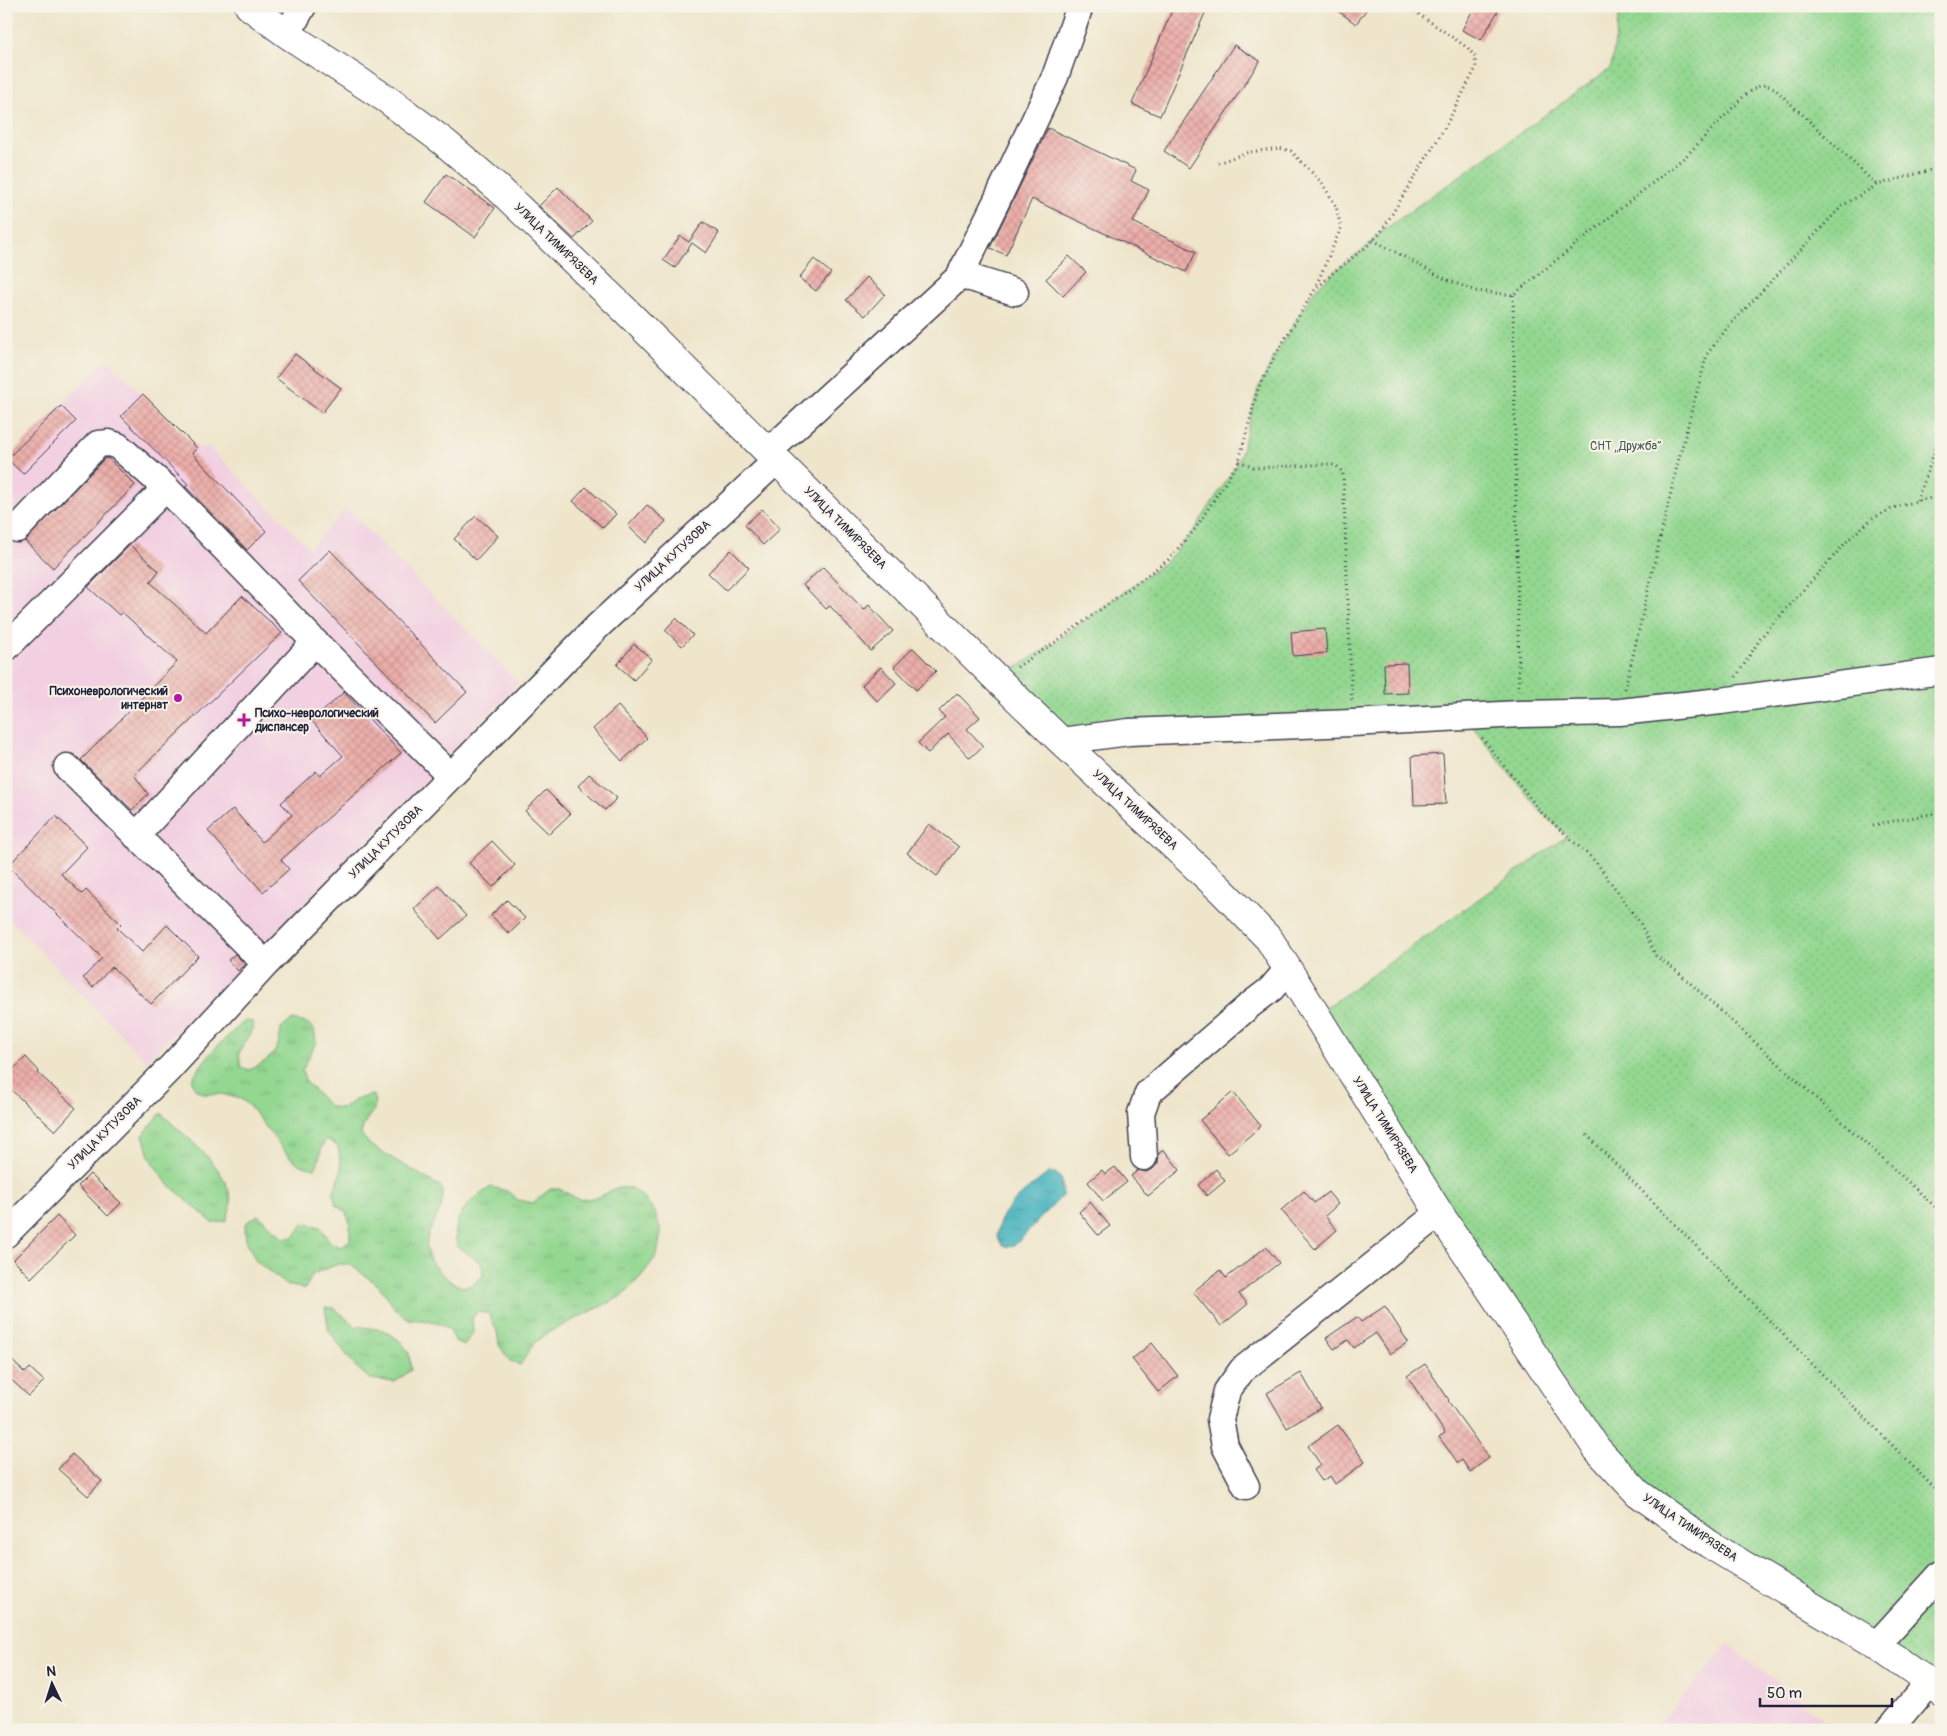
<svg xmlns="http://www.w3.org/2000/svg" width="1947" height="1736" font-family="Pangolin,sans-serif">
	<style>
		.built { fill: #f2cfe1 }
		.grass { fill: url(#grass-tufts); stroke: #5a7c66 }
		.garden { fill: url(#garden-dots); stroke: #5a7c66 }
		.water { fill: url(#water-ripples); stroke: #326a7b }
		.building { fill: url(#building-cross-hatch) }
		.lines { fill: none; stroke-linecap: round; stroke-linejoin: round }
		.minor-casing { stroke: #413f50; stroke-width: 29 }
		.major-casing { stroke: #413f50; stroke-width: 30 }
		.path { stroke: #413f50; stroke-width: 3; stroke-dasharray: 1 4; stroke-linecap: butt }
		.minor { stroke: #fff; stroke-width: 26 }
		.major { stroke: #fff; stroke-width: 28 }
		.poi-dot { fill: #b5179e; stroke: #f7f3e8; stroke-width: 2 }
		.labels { text-anchor: middle; dominant-baseline: central; stroke-width: 4; stroke-linejoin: round; paint-order: stroke }
		.street-label { font-size: 12px; fill: #22223b; stroke: #f7f3e8 }
		.park-label { font-size: 12px; fill: #445854; stroke: #f7f3e8 }
		.poi-label { font-size: 12px; font-weight: bold; fill: #22223b; stroke: #f7f3e8; text-anchor: end }
	</style>
	<defs>
		<pattern id="grass-tufts" width="24" height="20" patternUnits="userSpaceOnUse" patternTransform="scale(1.25)"><rect width="24" height="20" fill="#93d790"/><path d="M3 7l-1-3M5 7V3M7 7l1-3M15 17l-1-3M17 17v-4M19 17l1-3" fill="none" stroke="#7eb87d"/></pattern>
		<pattern id="garden-dots" width="8" height="8" patternUnits="userSpaceOnUse" patternTransform="scale(1.25)"><rect width="8" height="8" fill="#93d790"/><path d="M2 2h.1M6 6h.1" fill="none" stroke="#7eb87d" stroke-width="1.8" stroke-linecap="round"/></pattern>
		<pattern id="water-ripples" width="26" height="14" patternUnits="userSpaceOnUse" patternTransform="scale(1.25)"><rect width="26" height="14" fill="#41b1bb"/><path d="M2 4q2-2 4 0t4 0M15 11q2-2 4 0t4 0" fill="none" stroke="#369099"/></pattern>
		<pattern id="building-cross-hatch" width="8" height="8" patternUnits="userSpaceOnUse" patternTransform="scale(1.25)"><rect width="8" height="8" fill="#ecafaa"/><path d="M0 0l8 8M0 8l8-8" fill="none" stroke="#ca9693"/></pattern>
	</defs>
	<rect width="100%" height="100%" fill="#f7f3e8"/>
	<filter id="ink" filterUnits="userSpaceOnUse"><feTurbulence type="fractalNoise" baseFrequency=".02" numOctaves="2"/><feDisplacementMap in="SourceGraphic" scale="10" xChannelSelector="R" yChannelSelector="G"/><feConvolveMatrix kernelMatrix="1 2 1 2 8 2 1 2 1" color-interpolation-filters="sRGB"/></filter>
	<filter id="wash" filterUnits="userSpaceOnUse"><feTurbulence type="fractalNoise" baseFrequency=".0096" numOctaves="4" result="noise"/><feDisplacementMap in="SourceGraphic" scale="20" xChannelSelector="R" yChannelSelector="G"/><feGaussianBlur stdDeviation="1.12" result="paint"/><feColorMatrix in="noise" values="0 0 0 0 0 0 0 0 0 0 0 0 0 0 0 0 0 1.4 0 .05"/><feComposite in="paint" operator="in"/></filter>
	<g filter="url(#wash)">
		<rect width="100%" height="100%" fill="#eee5ca"/>
		<path class="built" d="M107,360L197,448L208,446L309,548L347,509L519,683L445,758L425,781L349,860L146,1061L6,915V459Z
			M1728,1644L1837,1730H1654Z"/>
		<path class="grass" d="M292,1020L307,1023L314,1029L316,1042L302,1071L306,1082L330,1107L343,1108L356,1099L373,1095C378,1111 372,1110 365,1122C363,1125 362,1131 361,1134L370,1145L441,1187C453,1215 403,1239 441,1273C447,1278 452,1284 460,1286C470,1289 477,1282 483,1275L482,1264L457,1246C451,1216 468,1202 491,1187L507,1191L518,1200L533,1203L550,1189H559L580,1200L599,1197L616,1188H631L643,1197L655,1212L661,1232L657,1255L643,1274L624,1295L549,1332L534,1343L520,1365L510,1361L499,1345L497,1331L489,1314L477,1311L472,1320L473,1332L464,1346L455,1341L449,1328L432,1321L409,1319L395,1309L390,1300L378,1285L349,1264H338L313,1274L305,1289L287,1285L256,1261L246,1240L245,1224L258,1215L284,1238L294,1237L304,1223L320,1227L331,1243L341,1247L350,1241V1223L346,1212L336,1205L333,1193C342,1173 343,1170 338,1147L327,1139C319,1147 321,1158 315,1169L300,1165L287,1154L250,1107L241,1099L222,1094H204L195,1089L192,1080C203,1058 226,1037 245,1021L253,1022L252,1031L239,1053L241,1067L249,1070C270,1060 279,1053 281,1029Z
			M161,1113C184,1136 228,1166 231,1202C231,1208 228,1215 226,1221L213,1223L167,1183L150,1159L143,1135Z
			M325,1307L334,1308L355,1326L383,1330L391,1335L401,1342L409,1353L411,1370L395,1382L370,1379L355,1366L329,1331Z"/>
		<path class="garden" d="M1620,6H1941V1691L1638,1493L1316,1015L1567,836L1542,813L1464,716L1061,741L998,680L1057,641L1168,560L1195,529L1239,461L1258,389L1277,352L1314,291L1335,271L1366,247L1381,232L1611,68Z"/>
		<path class="water" d="M1048,1173H1056L1062,1180L1063,1195L1014,1246L1008,1247L1002,1245L997,1237C997,1208 1028,1190 1048,1173Z"/>
		<g id="blocks">
			<path class="building" d="M1174,6H1208L1160,116L1132,104Z
				M1331,6H1369L1356,24Z
				M1475,6H1490L1498,11L1481,40L1462,30Z
				M1234,45L1260,61L1189,168L1164,151Z
				M1048,128L1136,170L1131,181L1149,190L1133,222L1196,252L1186,272L1032,199L1006,255L990,248Z
				M446,174L495,208L475,237L426,202Z
				M558,187L592,221L574,239L539,206Z
				M703,222L719,233L706,253L692,243L675,268L663,260L680,236L689,242Z
				M1069,256L1086,272L1063,296L1046,279Z
				M814,259L831,273L816,291L799,278Z
				M867,277L885,294L865,316L846,300Z
				M295,354L341,388L322,413L276,378Z
				M143,394L197,448L192,453L266,531L247,550L185,486L188,484L121,416Z
				M61,406L76,421L23,474L7,459Z
				M105,458L109,459L135,485L53,568L25,541Z
				M586,487L616,514L603,528L573,501Z
				M647,505L666,521L646,543L628,526Z
				M762,509L780,529L763,545L745,525Z
				M476,516L498,536L476,560L454,539Z
				M130,545L159,571L150,582L206,633L242,596L282,633L134,775L148,794L132,810L81,760L177,662L122,612L119,615L88,587Z
				M330,550L467,692L435,723L298,581Z
				M731,550L749,568L726,590L708,573Z
				M823,567L864,610L869,605L893,631L871,651L830,606L826,609L803,585Z
				M676,618L693,635L682,646L665,630Z
				M1325,629L1327,653L1293,656L1291,632Z
				M634,644L652,659L634,680L617,665Z
				M913,648L936,671L916,690L894,667Z
				M1407,663L1408,693L1385,694L1384,664Z
				M881,667L896,683L877,701L862,685Z
				M344,692L401,753L281,860L289,869L263,892L208,831L233,809L262,842L292,815L281,803L316,771L320,776L343,756L312,721Z
				M957,693L980,717L967,729L983,746L970,758L948,734L928,753L918,743L945,717L939,711Z
				M618,706L647,738L622,761L593,729Z
				M1443,754L1446,804L1414,805L1412,756Z
				M589,774L617,798L605,810L578,786Z
				M546,790L570,814L549,834L525,811Z
				M56,816L87,847L61,874L82,894L86,890L121,924L117,928L142,952L167,925L198,956L151,1004L112,967L93,987L83,978L102,958L8,866Z
				M929,824L959,847L937,876L907,853Z
				M492,841L515,865L493,887L469,863Z
				M439,886L466,916L440,939L414,909Z
				M507,900L525,918L509,934L491,915Z
				M235,954L245,964L238,971L228,960Z
				M26,1057L39,1071L38,1073L76,1108L55,1131L6,1085V1076Z
				M1233,1092L1261,1126L1228,1154L1200,1120Z
				M1164,1150L1180,1170L1148,1196L1131,1176L1138,1170L1146,1172L1153,1169L1158,1163L1159,1153Z
				M1115,1167L1127,1182L1103,1201L1088,1182L1102,1170L1105,1174Z
				M1216,1169L1225,1181L1207,1196L1198,1185Z
				M90,1174L121,1203L108,1216L78,1186Z
				M1304,1191L1314,1203L1328,1192L1338,1204L1325,1216L1337,1230L1315,1249L1281,1210Z
				M1090,1202L1110,1226L1098,1235L1079,1212Z
				M57,1216L75,1235L31,1278L13,1260Z
				M1266,1247L1279,1263L1239,1294L1248,1304L1221,1326L1193,1292L1220,1270L1226,1278Z
				M1385,1306L1408,1342L1390,1354L1376,1333L1354,1348L1348,1340L1334,1349L1326,1338L1357,1317L1361,1322Z
				M1152,1343L1178,1376L1158,1392L1132,1359Z
				M6,1355L25,1373L30,1368L44,1381L29,1396L6,1375Z
				M1425,1364L1449,1400L1448,1401L1489,1458L1470,1472L1462,1460L1458,1463L1439,1437L1445,1433L1407,1376Z
				M1301,1373L1321,1408L1287,1428L1267,1393Z
				M1338,1425L1365,1462L1335,1484L1330,1476L1322,1481L1314,1470L1321,1465L1308,1446Z
				M72,1454L102,1481L88,1496L58,1469Z"/>
		</g>
	</g>
	<g filter="url(#ink)">
		<use href="#blocks" fill-opacity="0" stroke="#413f50" stroke-width="1"/>
		<g class="lines">
			<defs>
				<path id="minor" d="M287,34L303,6
					M959,277L999,196L1055,77L1080,6
					M768,452L959,277L971,278L1015,292
					M17,529L98,444L109,443L118,446L166,488L315,642L451,776
					M6,648L166,488
					M1061,741L1129,732L1352,723L1520,714L1620,712L1721,701L1941,671
					M67,767L266,964
					M136,836L315,642
					M1144,1157L1141,1113L1148,1093L1250,1005L1271,989L1288,969
					M6,1234L170,1068L266,964L597,627L776,461
					M1246,1486L1225,1446L1220,1419L1227,1391L1242,1370L1439,1213
					M1876,1645L1941,1574
					M1889,1730L1928,1683"/>
				<path id="major" d="M249,6L287,34L388,100L444,142L497,187L624,309L998,680L1061,741L1221,890L1269,939L1439,1213L1597,1449L1638,1493L1709,1544L1876,1645L1941,1691"/>
			</defs>
			<use href="#minor" class="minor-casing"/>
			<use href="#major" class="major-casing"/>
			<path class="path" d="M1218,163L1245,153L1279,148L1291,151L1322,183L1336,206L1341,228L1315,288
				M1373,240L1445,279L1476,291L1513,295L1686,156L1744,96L1757,87L1765,85L1774,88L1877,185
				M1513,295L1519,694
				M1239,461L1256,468L1329,464L1337,466L1343,473L1352,703
				M1917,501L1941,434
				M1017,667L1057,641L1168,560L1195,529L1239,461L1258,389L1277,352L1314,291L1335,271L1366,247L1381,232L1444,129L1476,68L1475,57L1468,48L1407,6
				M1736,677L1762,636L1849,539L1873,518L1893,508L1925,499L1941,497
				M1625,689L1678,462L1707,354L1728,327L1842,206L1877,185L1941,167
				M1482,738L1542,813L1596,862L1640,923L1656,956L1678,972L1941,1212
				M1873,825L1941,812
				M1587,1135L1941,1495"/>
			<use href="#minor" class="minor"/>
			<use href="#major" class="major"/>
		</g>
	</g>
	<g class="poi-dot">
		<circle cx="178" cy="698" r="5"/>
		<path d="M241.5 712.5h5v5h5v5h-5v5h-5v-5h-5v-5h5z"/>
	</g>
	<g class="labels">
		<g class="street-label">
			<text transform="translate(556 244) rotate(44)">УЛИЦА ТИМИРЯЗЕВА</text>
			<text transform="translate(845 528) rotate(45)">УЛИЦА ТИМИРЯЗЕВА</text>
			<text transform="translate(673 556) rotate(-43)">УЛИЦА КУТУЗОВА</text>
			<text transform="translate(1135 810) rotate(43)">УЛИЦА ТИМИРЯЗЕВА</text>
			<text transform="translate(386 842) rotate(-45)">УЛИЦА КУТУЗОВА</text>
			<text transform="translate(1385 1125) rotate(58)">УЛИЦА ТИМИРЯЗЕВА</text>
			<text transform="translate(105 1133) rotate(-45)">УЛИЦА КУТУЗОВА</text>
			<text transform="translate(1690 1528) rotate(34)">УЛИЦА ТИМИРЯЗЕВА</text>
		</g>
		<g class="park-label">
			<text x="1626" y="446">СНТ „Дружба“</text>
		</g>
		<g class="poi-label">
			<text x="168" y="691">Психоневрологический<tspan x="168" dy="14">интернат</tspan></text>
			<text x="255" y="713" text-anchor="start">Психо-неврологический<tspan x="255" dy="14">диспансер</tspan></text>
		</g>
	</g>
	<rect width="1947" height="1736" fill="none" stroke="#f7f3e8" stroke-width="25"/>
	<g transform="translate(52 1684) rotate(356)" stroke="#f7f3e8" stroke-width="4" paint-order="stroke">
	<path d="M0-4L9 19L0 12L-9 19Z" fill="#22223b"/>
	<text y="-8" font-size="14" font-weight="bold" text-anchor="middle" fill="#22223b">N</text>
	</g>
	<path d="M1760 1698v8h132v-8" fill="none" stroke="#22223b" stroke-width="2.5"/>
	<text x="1767" y="1698" font-size="15" fill="#22223b" stroke="#f7f3e8" stroke-width="4" paint-order="stroke">50 m</text>
</svg>
